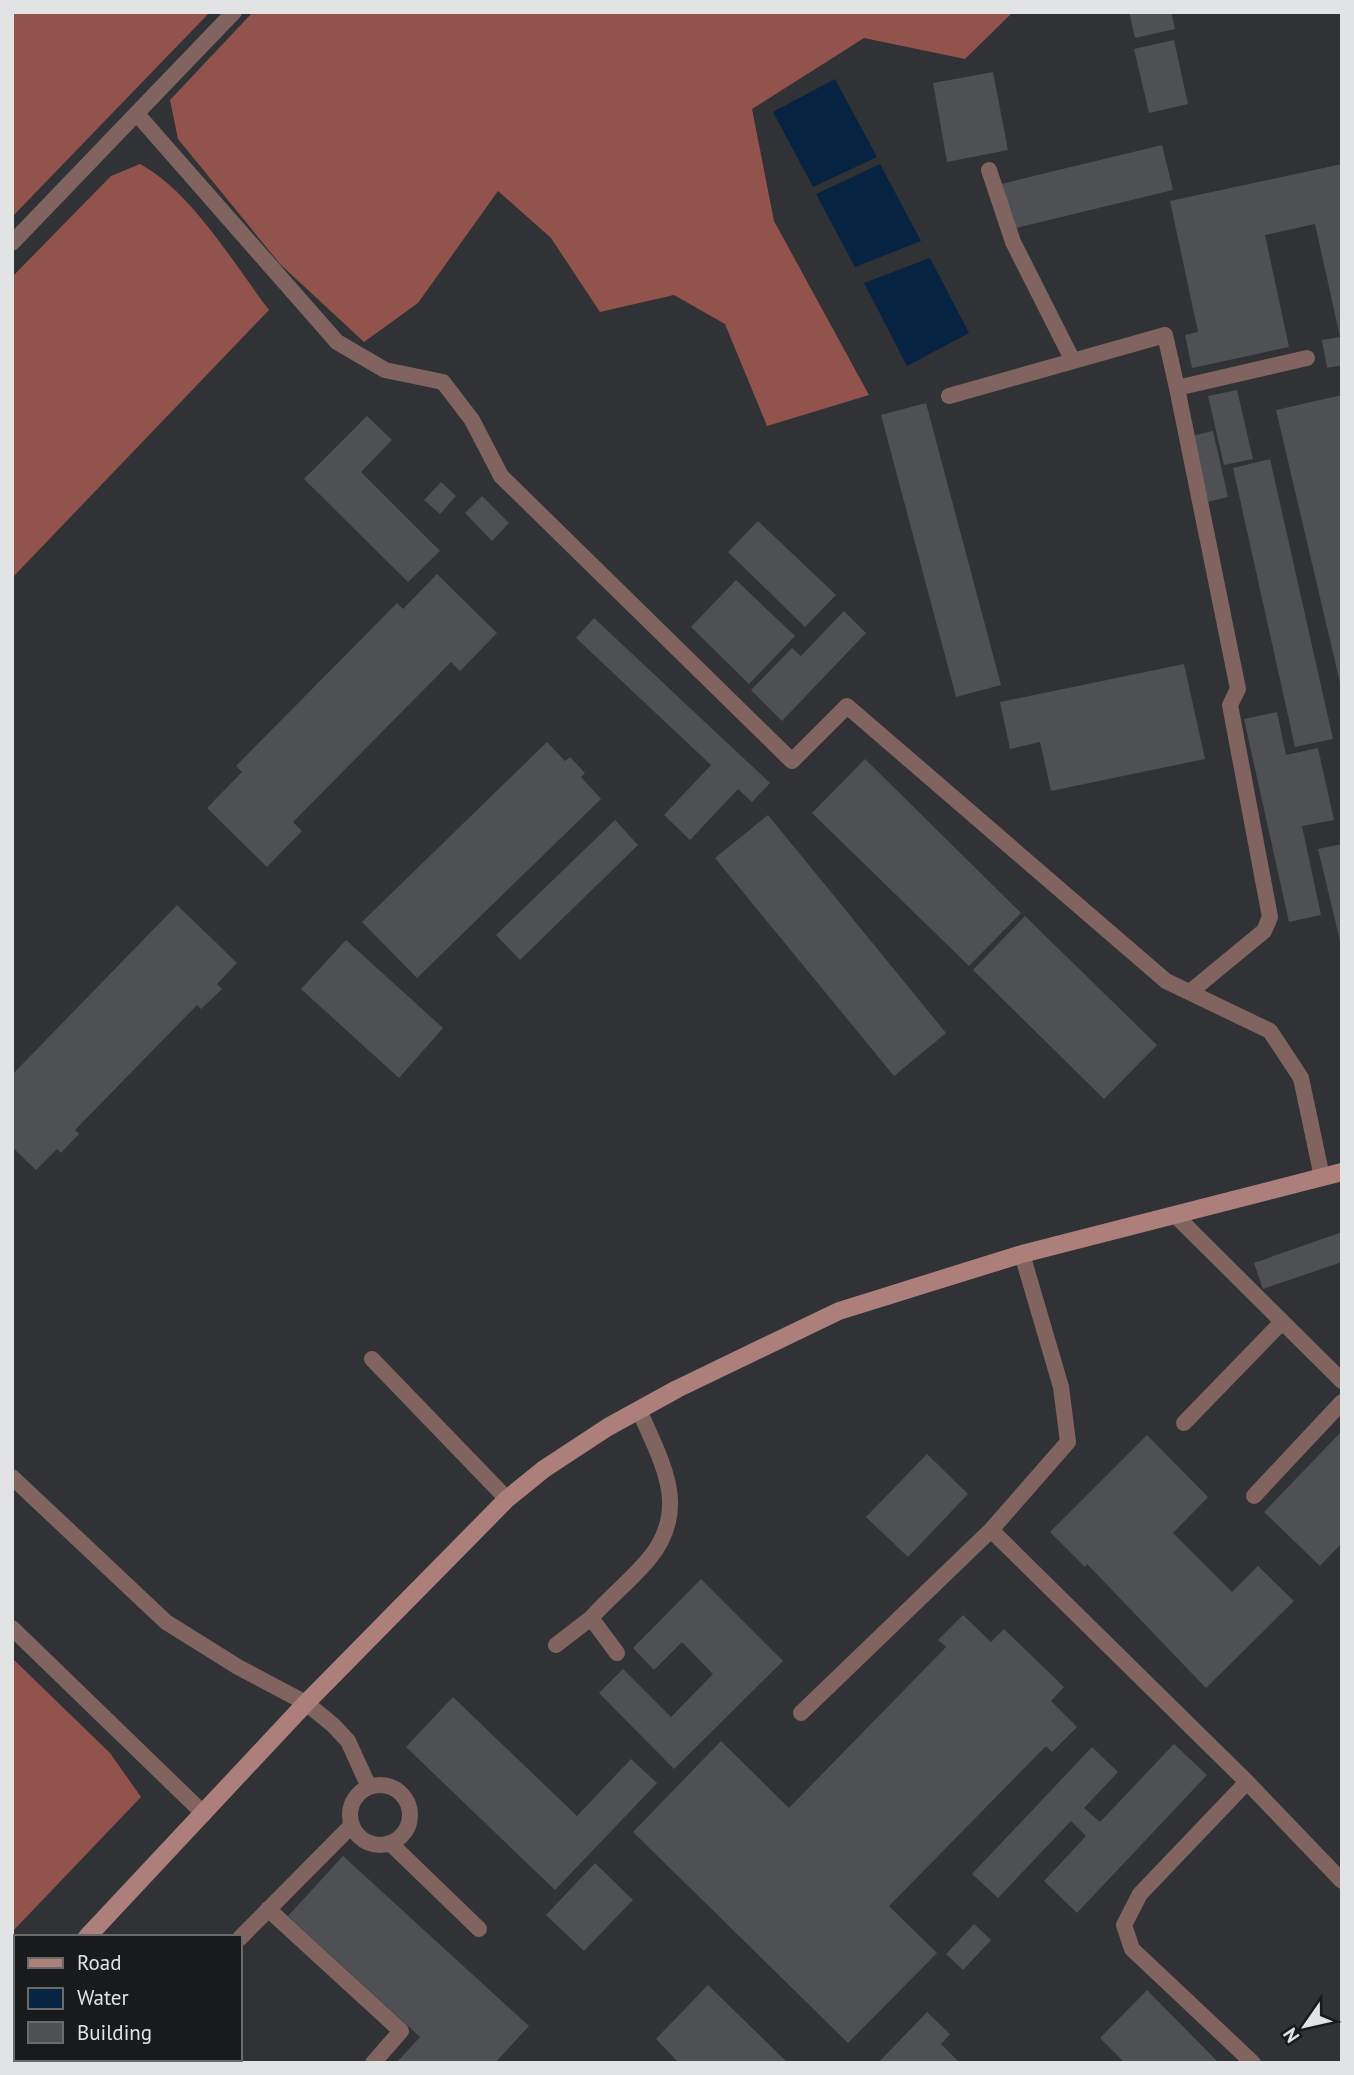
<svg xmlns="http://www.w3.org/2000/svg" width="1354" height="2075" font-family="'PT Sans',sans-serif">
	<style>
		.forest { fill: #92534d }
		.water { fill: #062342 }
		.building { fill: #4e5053 }
		.lines { fill: none; stroke-linecap: round; stroke-linejoin: round }
		.lane { stroke: #816460; stroke-width: 16 }
		.secondary { stroke: #ad7f7a; stroke-width: 18 }
	</style>
	<rect width="100%" height="100%" fill="#303235"/>
	<path class="forest" d="M12,12H210L12,217Z
		M253,12H1013L965,59L864,38L752,109L774,221L869,395L767,426L725,324L674,295L600,312L551,238L498,191L418,303L364,342L280,264L178,139L170,100Z
		M140,164C192,192 233,263 269,310L12,578V277L111,176Z
		M12,1658L110,1753L141,1797L12,1932Z"/>
	<path class="water" d="M835,79L877,157L813,187L773,112Z
		M880,164L921,241L855,267L816,194Z
		M930,258L969,333L907,366L864,283Z"/>
	<path class="building" d="M1129,12H1171L1175,29L1135,38Z
		M1174,40L1188,104L1149,113L1134,49Z
		M993,72L1008,150L947,162L933,83Z
		M1162,145L1173,190L1012,229L1001,184Z
		M1342,164V365L1327,368L1322,340L1340,337L1315,224L1265,235L1289,347L1192,368L1185,335L1198,332L1170,201Z
		M1237,390L1253,459L1224,465L1208,396Z
		M1342,395V687H1341L1276,410Z
		M926,403L1001,685L956,697L881,415Z
		M367,416L392,440L361,472L440,551L408,582L304,479Z
		M1213,431L1228,497L1207,502L1191,436Z
		M1270,459L1333,739L1295,747L1233,468Z
		M441,482L456,496L440,514L424,500Z
		M482,496L509,523L492,541L465,513Z
		M758,521L836,595L805,627L728,552Z
		M437,574L497,633L460,671L451,662L293,822L302,831L267,867L207,808L242,772L236,766L397,603L403,609Z
		M736,580L795,636L749,684L691,627Z
		M844,611L866,633L782,721L751,690L792,648L801,656Z
		M594,618L770,783L752,802L738,789L690,840L664,815L711,765L576,638Z
		M1184,664L1205,759L1051,791L1040,742L1010,749L1000,702Z
		M1277,712L1286,755L1318,748L1334,820L1302,826L1321,915L1289,922L1244,719Z
		M547,742L565,761L570,757L585,773L581,777L601,799L417,978L362,922Z
		M865,759L1021,913L969,966L812,813Z
		M768,815L946,1033L894,1076L715,858Z
		M615,820L638,845L520,960L496,935Z
		M1342,844V945H1341L1318,849Z
		M177,905L237,963L217,984L222,989L201,1009L197,1005L75,1130L79,1134L61,1153L57,1149L36,1170L12,1147V1075Z
		M1025,916L1157,1045L1104,1099L973,970Z
		M346,940L443,1028L399,1078L301,989Z
		M1342,1232V1262L1263,1289L1254,1263Z
		M1342,1431V1543L1320,1566L1264,1512Z
		M1147,1435L1208,1497L1173,1533L1232,1592L1258,1566L1294,1601L1206,1688L1087,1564L1085,1567L1050,1532Z
		M927,1454L968,1494L908,1557L866,1517Z
		M701,1579L783,1661L674,1769L599,1693L623,1669L671,1717L713,1674L682,1642L654,1670L633,1648Z
		M963,1615L991,1642L1004,1629L1064,1687L1051,1701L1077,1727L1052,1752L1046,1746L889,1906L937,1953L848,2043L633,1832L721,1741L789,1808L946,1647L938,1640Z
		M453,1697L577,1816L631,1759L657,1783L555,1890L406,1747Z
		M1174,1744L1207,1775L1077,1913L1044,1881L1086,1836L1071,1821L998,1898L972,1874L1092,1747L1118,1772L1084,1808L1100,1822Z
		M343,1856L529,2026L495,2063H396L420,2037L288,1916Z
		M595,1863L633,1900L584,1951L546,1915Z
		M974,1924L991,1940L963,1970L946,1954Z
		M708,1985L788,2063H679L656,2039Z
		M1147,1990L1219,2063H1125L1100,2038Z
		M927,2012L950,2034L941,2044L960,2063H878Z
		M120,2059H170L174,2063H117Z"/>
	<g class="lines">
		<path class="lane" d="M137,114L337,342L385,370L443,382L472,420L501,476L792,761L847,706L1166,981L1270,1031L1301,1078L1322,1177
			M989,170L1013,242L1072,359
			M12,243L234,12
			M949,396L1165,335L1177,388
			M1190,992L1264,931L1270,917L1230,705L1238,689L1177,388L1307,358
			M1175,1215L1342,1381
			M372,1359L507,1499
			M1184,1423L1282,1322
			M12,1477L166,1622L238,1667L306,1703L333,1725L348,1741L369,1787
			M1254,1496L1342,1402
			M991,1530L1247,1782L1342,1881
			M12,1628L204,1814
			M556,1645L591,1618
			M617,1653L591,1618C609,1598 630,1581 648,1560C691,1509 662,1463 639,1410
			M801,1713L991,1530L1068,1442L1061,1387L1022,1254
			M1247,1782L1140,1894L1124,1925L1132,1949L1253,2063
			M350 1815a30 30 0 1 1 60 0a30 30 0 1 1-60 0Z
			M390,1843L479,1929
			M268,1909L401,2031L373,2063
			M240,1938L352,1825
			M218,2059L222,2063"/>
		<path class="secondary" d="M87,1937L306,1703L507,1499L544,1469L608,1427L677,1389L839,1311L1022,1254L1342,1172
			M12,2016L16,2012"/>
	</g>
	<rect width="1354" height="2075" fill="none" stroke="#e2e3e5" stroke-width="28"/>
	<rect x="14" y="1935" width="228" height="126" fill="#191a1b" stroke="#696a6c" stroke-width="2"/>
	<rect x="28" y="1958" width="35" height="10" fill="#ad7f7a" stroke="#696a6c" stroke-width="2"/>
	<text x="77" y="1970" font-size="21" fill="#e2e3e5">Road</text>
	<rect x="28" y="1988" width="35" height="21" fill="#062342" stroke="#696a6c" stroke-width="2"/>
	<text x="77" y="2005" font-size="21" fill="#e2e3e5">Water</text>
	<rect x="28" y="2022" width="35" height="21" fill="#4e5053" stroke="#696a6c" stroke-width="2"/>
	<text x="77" y="2040" font-size="21" fill="#e2e3e5">Building</text>
	<g transform="translate(1305 2026) rotate(236)" stroke="#191a1b" stroke-width="5" paint-order="stroke">
	<path d="M0-5L12 26L0 18L-12 26Z" fill="#e2e3e5"/>
	<text y="-10" font-size="19" font-weight="bold" text-anchor="middle" fill="#e2e3e5">N</text>
	</g>
</svg>
